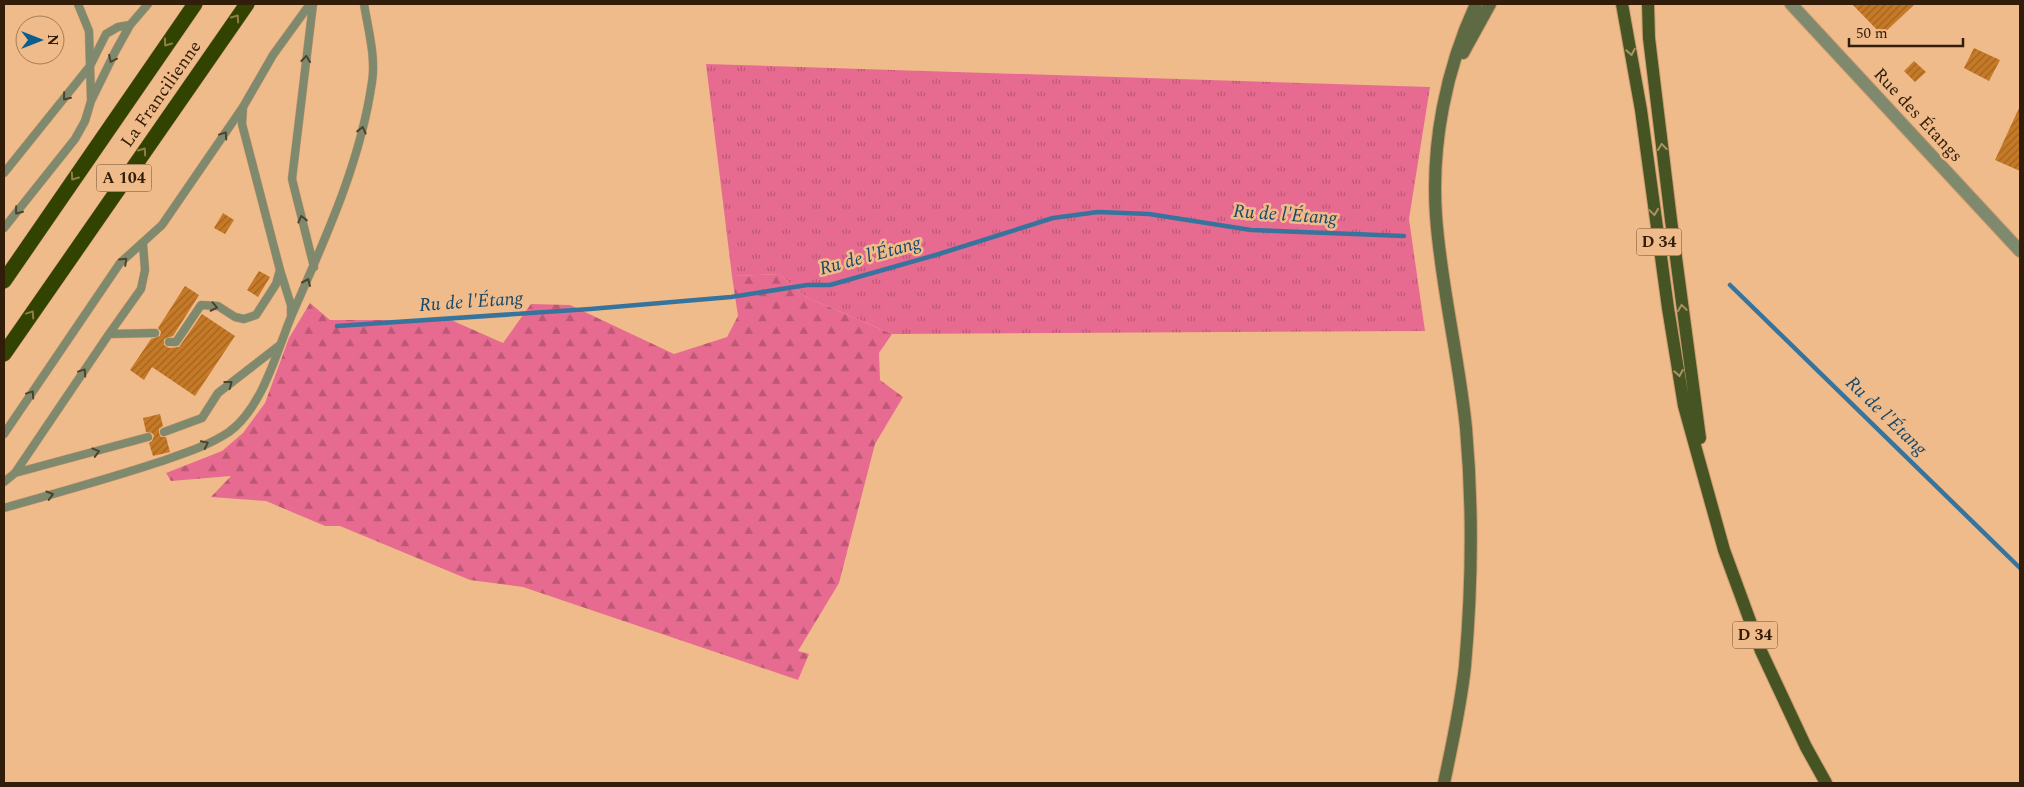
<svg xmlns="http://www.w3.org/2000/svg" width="2024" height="787" font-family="Spectral,serif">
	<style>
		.grass { fill: url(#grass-tufts) }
		.forest { fill: url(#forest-firs) }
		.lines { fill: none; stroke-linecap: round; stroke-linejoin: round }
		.stream { stroke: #37749d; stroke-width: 4.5 }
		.building { fill: url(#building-hatch) }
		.lane-casing { stroke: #ca9b70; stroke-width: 9 }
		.street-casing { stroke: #ca9b70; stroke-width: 14 }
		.secondary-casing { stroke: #ca9b70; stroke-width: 14 }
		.primary-casing { stroke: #ca9b70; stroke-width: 14 }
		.highway-casing { stroke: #ca9b70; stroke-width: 16 }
		.lane { stroke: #7f896e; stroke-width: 8 }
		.street { stroke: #7f896e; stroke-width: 12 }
		.secondary { stroke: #5e6a43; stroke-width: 12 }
		.primary { stroke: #465423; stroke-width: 12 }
		.highway { stroke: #324200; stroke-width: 15 }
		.oneway { stroke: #917e45 }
		.oneway2 { stroke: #ac9261 }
		.oneway3 { stroke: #4c432c }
		.labels { text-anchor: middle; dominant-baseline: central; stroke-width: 5; stroke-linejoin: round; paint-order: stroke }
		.shield { fill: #f0bb8a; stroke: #6a4c30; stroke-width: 1 }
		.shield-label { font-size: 16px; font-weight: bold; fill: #311d09 }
		.street-label { font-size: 18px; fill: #311d09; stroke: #f0bb8a }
		.water-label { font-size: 19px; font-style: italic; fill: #16486a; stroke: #f0bb8a }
	</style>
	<defs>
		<pattern id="grass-tufts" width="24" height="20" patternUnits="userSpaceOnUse" patternTransform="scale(1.25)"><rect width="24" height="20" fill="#e76b90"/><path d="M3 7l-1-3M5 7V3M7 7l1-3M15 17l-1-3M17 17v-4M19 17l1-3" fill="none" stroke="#bc5774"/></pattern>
		<pattern id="forest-firs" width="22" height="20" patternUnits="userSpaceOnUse" patternTransform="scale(1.25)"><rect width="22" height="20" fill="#e76b90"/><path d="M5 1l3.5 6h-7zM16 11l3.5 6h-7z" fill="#bc5774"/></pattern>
		<pattern id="building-hatch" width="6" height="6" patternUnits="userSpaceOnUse" patternTransform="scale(1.25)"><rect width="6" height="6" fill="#c67a27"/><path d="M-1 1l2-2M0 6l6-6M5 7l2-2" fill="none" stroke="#a16320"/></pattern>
	</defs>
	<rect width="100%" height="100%" fill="#f0bb8a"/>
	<path class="grass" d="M706,64L1430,87L1409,219L1425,331L892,334L806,297L779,274L732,276Z"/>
	<path class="forest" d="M779,274L806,297L892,334L879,353L880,380L903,397L875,444L839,583L798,651L809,654L798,680L523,587L470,580L340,526H325L266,501L211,497L231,476L171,481L166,473L222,451L243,433L265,403L289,338L310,303L330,320H451L503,343L531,304L570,305L674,354L727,337L738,316L732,276Z"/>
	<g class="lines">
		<path class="stream" d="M1730,285L2020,568
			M337,326L590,309L731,297L807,285H830L939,254L1053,218L1098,212L1149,214L1251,230L1404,236"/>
	</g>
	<path class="building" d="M1852,4H1915L1882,35Z
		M1974,48L2000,60L1989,81L1964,68Z
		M1914,61L1926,72L1915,82L1904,71Z
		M2020,106V171L1995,160Z
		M223,213L234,220L225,234L214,228Z
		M259,271L270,277L258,297L247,290Z
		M185,286L199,295L173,336L164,339V345L169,348L179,347L202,314L235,336L195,396L152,367L144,380L130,370L151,339L160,336L161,332L158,328Z
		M160,414L163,426L159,429V433L161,437H166L170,452L153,456L149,443L152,441L154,436L152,433L146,432L143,418Z"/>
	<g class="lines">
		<defs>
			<path id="lane" d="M78,4L89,31L91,99
				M313,4L292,179L314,267
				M243,107L242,124L280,270L291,305V314
				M4,173L90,66L106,34L118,27L130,25
				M4,228L75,139L85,121L91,101L115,52L130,25L148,4
				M109,334L141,289L145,270L143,244
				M169,342H176L201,305L218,306L235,317L244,319L256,315L276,284L280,270
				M164,432L202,418L218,393L280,345
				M4,434L120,263L162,225L243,107L273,55L310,4
				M15,473L148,437
				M4,482L15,473L109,334L155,333
				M4,508C56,493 108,479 159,462C182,454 208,446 229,432C262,408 276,354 291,317C324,241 360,165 372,82C376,57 368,29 364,4"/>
			<path id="street" d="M1791,4L2020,251"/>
			<path id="secondary" d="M1463,53L1490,4
				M1444,783C1452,745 1461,705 1465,666C1472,587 1473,507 1466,428C1459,357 1441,287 1436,216C1431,144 1446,69 1476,4"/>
			<path id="primary" d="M1622,4L1641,110L1668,308L1684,406L1724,550L1742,599L1761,651L1806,747L1826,783
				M1648,4L1649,38L1671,220L1700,438"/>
			<path id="highway" d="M4,281L195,4
				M4,354L247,4"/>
		</defs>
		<use href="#lane" class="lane-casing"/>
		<use href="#street" class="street-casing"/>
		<use href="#secondary" class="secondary-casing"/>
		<use href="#primary" class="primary-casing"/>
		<use href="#highway" class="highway-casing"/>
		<use href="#lane" class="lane"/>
		<use href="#street" class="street"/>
		<use href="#secondary" class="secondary"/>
		<use href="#primary" class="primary"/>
		<use href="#highway" class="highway"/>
	</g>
	<defs><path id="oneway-chevron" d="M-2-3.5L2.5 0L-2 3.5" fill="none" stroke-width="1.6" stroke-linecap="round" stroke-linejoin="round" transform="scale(1.25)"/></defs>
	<g class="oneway">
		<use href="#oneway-chevron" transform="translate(236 18) rotate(-55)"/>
		<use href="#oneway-chevron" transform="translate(167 43) rotate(126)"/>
		<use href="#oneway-chevron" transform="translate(143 151) rotate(-55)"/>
		<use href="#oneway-chevron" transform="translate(74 177) rotate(125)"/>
		<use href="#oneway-chevron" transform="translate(31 314) rotate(-56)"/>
	</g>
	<g class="oneway2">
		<use href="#oneway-chevron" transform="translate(1631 52) rotate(80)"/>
		<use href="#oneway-chevron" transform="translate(1662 147) rotate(-97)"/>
		<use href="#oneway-chevron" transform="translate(1654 212) rotate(82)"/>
		<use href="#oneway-chevron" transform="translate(1682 308) rotate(-98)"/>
		<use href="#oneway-chevron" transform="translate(1679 373) rotate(81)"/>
	</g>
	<g class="oneway3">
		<use href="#oneway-chevron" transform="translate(112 59) rotate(116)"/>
		<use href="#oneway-chevron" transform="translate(306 59) rotate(-83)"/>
		<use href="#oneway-chevron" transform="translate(66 97) rotate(129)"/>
		<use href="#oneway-chevron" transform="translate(362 130) rotate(-76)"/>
		<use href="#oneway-chevron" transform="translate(224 135) rotate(-56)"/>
		<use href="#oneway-chevron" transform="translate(18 211) rotate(129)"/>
		<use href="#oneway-chevron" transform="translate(302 219) rotate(-104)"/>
		<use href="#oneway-chevron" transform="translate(124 261) rotate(-44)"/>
		<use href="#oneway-chevron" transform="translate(307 282) rotate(-66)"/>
		<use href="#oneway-chevron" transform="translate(214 307) rotate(12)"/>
		<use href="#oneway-chevron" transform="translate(83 372) rotate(-56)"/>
		<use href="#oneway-chevron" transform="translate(229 384) rotate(-37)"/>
		<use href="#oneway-chevron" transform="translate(31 394) rotate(-56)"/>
		<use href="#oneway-chevron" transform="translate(205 444) rotate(-26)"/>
		<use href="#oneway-chevron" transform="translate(96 452) rotate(-16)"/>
		<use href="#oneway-chevron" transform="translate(50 495) rotate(-16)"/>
	</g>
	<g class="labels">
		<g class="shield">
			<rect x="96.5" y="164.5" width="55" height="27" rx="4"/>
			<rect x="1636.5" y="228.5" width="45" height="27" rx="4"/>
			<rect x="1732.5" y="621.5" width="45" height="27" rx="4"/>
		</g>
		<g class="shield-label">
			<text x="124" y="178">A 104</text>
			<text x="1659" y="242">D 34</text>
			<text x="1755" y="635">D 34</text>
		</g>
		<g class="street-label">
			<text transform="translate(161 94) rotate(-55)">La Francilienne</text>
			<text transform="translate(1918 115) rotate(47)">Rue des Étangs</text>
		</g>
		<g class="water-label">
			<text transform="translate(1285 215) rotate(4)">Ru de l'Étang</text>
			<text transform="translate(870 256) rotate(-15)">Ru de l'Étang</text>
			<text transform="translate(471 302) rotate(-4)">Ru de l'Étang</text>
			<text transform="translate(1886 416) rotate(44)">Ru de l'Étang</text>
		</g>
	</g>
	<rect width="2024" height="787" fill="none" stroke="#311d09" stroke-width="10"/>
	<g transform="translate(40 40) rotate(90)"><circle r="24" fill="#f0bb8a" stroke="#a47c56"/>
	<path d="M0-4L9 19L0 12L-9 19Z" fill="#095d8f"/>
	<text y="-8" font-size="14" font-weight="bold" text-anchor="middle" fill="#311d09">N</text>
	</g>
	<path d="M1849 38v8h114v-8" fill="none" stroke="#311d09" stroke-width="2.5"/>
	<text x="1856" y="38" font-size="15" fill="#311d09" stroke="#f0bb8a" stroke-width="4" paint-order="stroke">50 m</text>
</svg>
